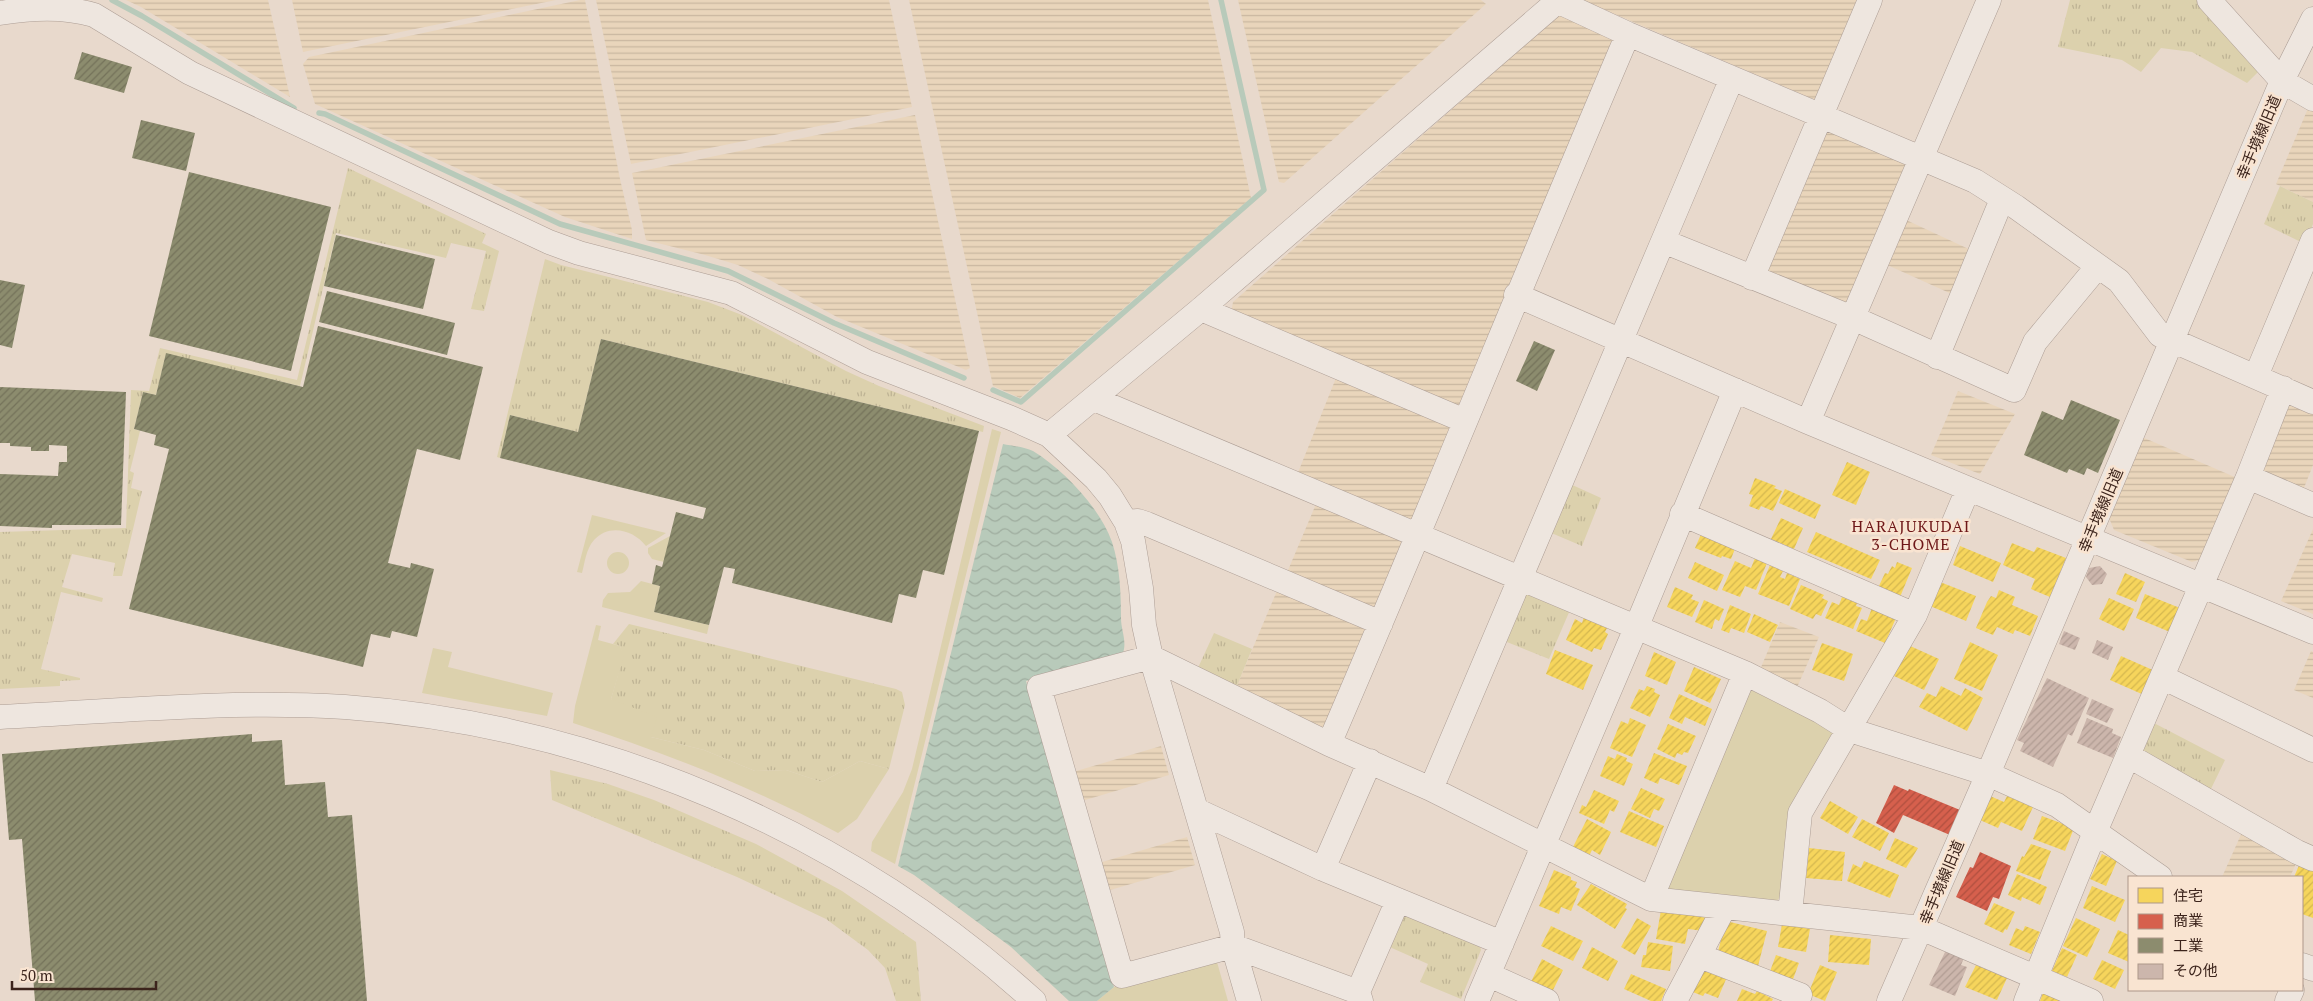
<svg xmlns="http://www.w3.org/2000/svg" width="2313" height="1001" font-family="'PT Serif','Noto Sans JP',serif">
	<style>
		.farmland { fill: url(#farmland-rules) }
		.grass { fill: url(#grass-tufts) }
		.green { fill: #dcd1ad }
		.water { fill: url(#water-waves) }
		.homes { fill: url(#homes-hatch) }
		.shops { fill: url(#shops-hatch) }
		.industry { fill: url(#industry-hatch) }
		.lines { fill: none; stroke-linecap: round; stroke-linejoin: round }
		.stream { stroke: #b8caba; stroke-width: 5.5 }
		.building { fill: url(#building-hatch) }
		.minor-casing { stroke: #ad9e95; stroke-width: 25 }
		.minor { stroke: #eee6df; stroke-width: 24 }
		.labels { text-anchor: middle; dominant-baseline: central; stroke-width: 5; stroke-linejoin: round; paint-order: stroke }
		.street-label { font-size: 15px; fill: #3c241c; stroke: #f9e4d1 }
		.neighbourhood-label { font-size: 16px; letter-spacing: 1px; fill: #6e1718; stroke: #f9e4d1 }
	</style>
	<defs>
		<pattern id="farmland-rules" width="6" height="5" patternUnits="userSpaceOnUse" patternTransform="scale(1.25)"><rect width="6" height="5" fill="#e9d5bb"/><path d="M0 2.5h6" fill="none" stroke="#c9b7a0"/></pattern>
		<pattern id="grass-tufts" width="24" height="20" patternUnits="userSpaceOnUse" patternTransform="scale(1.25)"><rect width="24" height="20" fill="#dcd1ad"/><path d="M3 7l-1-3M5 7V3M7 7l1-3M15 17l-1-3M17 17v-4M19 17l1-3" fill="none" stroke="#beb394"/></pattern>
		<pattern id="water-waves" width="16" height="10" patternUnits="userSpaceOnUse" patternTransform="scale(1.25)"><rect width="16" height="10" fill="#b8caba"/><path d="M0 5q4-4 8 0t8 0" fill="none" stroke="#9fad9f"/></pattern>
		<pattern id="homes-hatch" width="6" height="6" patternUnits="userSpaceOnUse" patternTransform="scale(1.25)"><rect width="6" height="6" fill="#f6d55c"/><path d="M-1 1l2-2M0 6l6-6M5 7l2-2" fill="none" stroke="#d4b74f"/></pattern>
		<pattern id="shops-hatch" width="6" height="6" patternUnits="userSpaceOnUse" patternTransform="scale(1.25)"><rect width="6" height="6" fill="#d6604d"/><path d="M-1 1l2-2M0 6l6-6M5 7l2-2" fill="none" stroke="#af4f3f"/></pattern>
		<pattern id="industry-hatch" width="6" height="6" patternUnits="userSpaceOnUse" patternTransform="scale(1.25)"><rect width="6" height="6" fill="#8c8c6e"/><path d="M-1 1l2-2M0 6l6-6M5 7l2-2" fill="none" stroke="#74725a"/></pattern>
		<pattern id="building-hatch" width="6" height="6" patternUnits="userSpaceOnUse" patternTransform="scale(1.25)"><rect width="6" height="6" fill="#ccb6ac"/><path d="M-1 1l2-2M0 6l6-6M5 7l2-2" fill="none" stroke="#b09c93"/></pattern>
	</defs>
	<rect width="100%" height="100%" fill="#e8d9cc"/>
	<path class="farmland" d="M126,0H268L290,97L141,7Z
		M292,0H556L303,52Z
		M580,0H585L620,179L632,230V239L565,217L315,104L303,64L309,57Z
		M596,0H889L912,107L631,164Z
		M909,0H1208L1251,198L1020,398L993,386Z
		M1238,0H1481L1486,4L1284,183L1279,182Z
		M1582,0H1858L1815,100Z
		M1560,14L1612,38L1614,44L1462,405L1455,408L1231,313L1233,302Z
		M2309,106L2313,108V202L2276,184Z
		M915,115L970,368L966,370L837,317L768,279L738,265L705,255L646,240L632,173Z
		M1824,129L1903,158L1908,168L1850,303L1842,306L1769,274L1765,266Z
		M1904,219L1973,251L1954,295L1885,264Z
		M1338,373L1451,423L1454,431L1418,518L1407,521L1297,475Z
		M1958,391L2015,414L1980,474L1931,455Z
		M2287,403L2313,407V465L2302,493L2260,469Z
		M2142,437L2237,478L2202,559L2192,562L2114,530L2109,518Z
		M1316,504L1401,538L1405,548L1381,605L1370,609L1286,575Z
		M2313,529V614L2281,601Z
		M1279,586L1369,631L1328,727L1321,730L1236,688Z
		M1780,622L1819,637L1795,692L1759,672Z
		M2311,651L2313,652V698L2294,690Z
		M1161,746L1169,775L1082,801L1073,772Z
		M2243,830L2298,859L2290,877H2222Z
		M1187,837L1195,865L1107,891L1099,863Z"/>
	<path class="grass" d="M2070,0H2199L2260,70L2247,83L2192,52L2161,48L2141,72L2122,60L2058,47Z
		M348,168L486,234L482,243L499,251L484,311L471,309L486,251L451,243L446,258L336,233L300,386L166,354L156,395L143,392L134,429L140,431L130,471L134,473L131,488L142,491L122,576H113L115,563L72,554L62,587L103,598L102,602L61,592L41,669L80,678V680L60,681V686L0,689V532L126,528L131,390L149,391L160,348L297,380Z
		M2280,186L2313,202V224L2305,244L2264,224Z
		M545,259L561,265L708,302L742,315L846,371L879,386L984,426L983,432L601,339L578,432L510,415L500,458L497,457Z
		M1568,483L1601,498L1582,546L1549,532Z
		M1530,593L1570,610L1549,659L1502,640L1521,596Z
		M629,624L896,689L902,692L905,705L889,769L860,761L822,782L786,770L755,771L704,750L651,737L611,699L623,657L620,646L613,644Z
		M1214,633L1252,649L1236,688L1197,670Z
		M2152,722L2225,760L2208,795L2140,749Z
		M550,770L608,784L654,800L756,844L842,891L916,942L921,1001H896L885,968L868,950L826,919L737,877L552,800Z
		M1399,912L1478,940L1481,950L1461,999L1420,982L1428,964L1385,945Z"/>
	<path class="green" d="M992,429L1001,432L895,864L871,851L872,842L903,792L912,769Z
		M592,515L666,533L646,546C634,530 609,523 594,540C586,549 585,562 582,573L577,572Z
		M670,536L664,562L652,559L648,553V548Z
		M607 563a11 11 0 1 1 22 0a11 11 0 1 1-22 0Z
		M641,581L660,586L654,612L709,625L707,634L602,607L603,600L608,593L630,592Z
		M596,625L601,626L598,640L620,646L624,656L611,699L657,717L651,737L704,750L755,771L786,770L822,782L860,761L889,769L857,819L838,833C752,787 666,753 573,723L575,706Z
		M433,648L452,652L448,667L553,693L547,716L422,693Z
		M1760,688L1831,724L1835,738L1782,895L1774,904L1670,892L1666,876L1742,692Z
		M1211,959L1217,962L1228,1001H1097L1114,987Z"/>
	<path class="water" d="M1003,444C1012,446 1025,447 1033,451C1064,470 1100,508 1112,542C1120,566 1121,594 1121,618C1121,631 1128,643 1122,655L1026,681L1114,987L1097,1001H1069L1011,947L914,875L898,866Z"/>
	<path class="homes" d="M1847,462L1870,472L1856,505L1832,495Z
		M1755,478L1776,486L1774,488L1782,491L1773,511L1761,506L1759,510L1749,506L1753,495L1749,494Z
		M1785,489L1821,505L1815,519L1779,503Z
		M1781,518L1803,528L1794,549L1771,539Z
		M1702,532L1736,546L1731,559L1722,556L1721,558L1695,548Z
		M1816,532L1880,560L1871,579L1807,552Z
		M2012,543L2034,552L2037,547L2066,558L2050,597L2031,589L2035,579L2003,565Z
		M1960,546L2001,563L1993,582L1953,565Z
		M1755,558L1767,563L1756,590L1745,586L1740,597L1722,590L1735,561L1751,568Z
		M1695,562L1724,575L1717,591L1688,578Z
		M1897,562L1912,568L1900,597L1878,588L1885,573L1888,574L1892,566L1895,568Z
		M1770,565L1783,571L1780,577L1785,579L1787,573L1800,579L1789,606L1758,594Z
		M2125,573L2145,582L2136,602L2116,594Z
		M1940,582L1976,596L1966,621L1930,606Z
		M1801,585L1824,595L1822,598L1828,601L1821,616L1816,614L1813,619L1790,609Z
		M1675,587L1693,595L1691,599L1699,602L1692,617L1667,607Z
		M1999,590L2015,597L2012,605L2038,616L2030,636L2015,630L2013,634L1997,627L1993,635L1976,628L1987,602L1991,596L1996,598Z
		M2145,594L2180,608L2170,632L2136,618Z
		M1842,597L1857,603L1856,606L1862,608L1853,629L1825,618L1832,602L1839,605Z
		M2109,598L2134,609L2124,631L2099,619Z
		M1704,600L1724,609L1719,621L1715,619L1712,629L1695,622Z
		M1730,605L1751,614L1744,633L1731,628L1729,633L1721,630Z
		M1872,608L1896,618L1885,643L1856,631L1861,619L1867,621Z
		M1754,614L1778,625L1770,642L1747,632Z
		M1584,617L1607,628L1605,632L1608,634L1601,650L1594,648L1592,652L1566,640L1575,619L1582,623Z
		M1970,642L1998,655L1982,691L1954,679Z
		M1822,643L1853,654L1844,681L1812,670Z
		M1908,645L1939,659L1924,690L1894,676Z
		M1555,650L1593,665L1583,690L1546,674Z
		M1654,652L1676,662L1667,685L1645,676Z
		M2121,656L2155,671L2144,695L2110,680Z
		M1694,667L1721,679L1710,703L1684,691Z
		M1647,686L1655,689L1654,692L1660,695L1650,717L1630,708L1639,689L1644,691Z
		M1941,686L1961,696L1965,688L1983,698L1967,731L1919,707L1927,693L1936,697Z
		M1679,694L1712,709L1705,726L1685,717L1682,724L1669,718Z
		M1630,718L1646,725L1632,757L1610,748L1621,721L1628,724Z
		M1668,724L1696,736L1688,753L1684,752L1682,755L1677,753L1675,758L1657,749Z
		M1654,753L1687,766L1679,785L1660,778L1658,784L1644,778Z
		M1617,754L1627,758L1626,761L1633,764L1624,786L1600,776L1608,756L1615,759Z
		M1641,788L1665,799L1659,811L1654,809L1650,818L1631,809Z
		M1594,790L1619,801L1614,812L1610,810L1604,824L1579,813L1582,805L1586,807Z
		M1990,796L2004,802L2007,796L2033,807L2022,831L2001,822L1998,828L1980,820Z
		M1830,801L1858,817L1848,834L1820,818Z
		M1629,811L1664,826L1656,847L1620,832Z
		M2042,816L2074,828L2065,851L2033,839Z
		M1587,819L1611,832L1600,855L1592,850L1589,856L1573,847Z
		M1862,819L1889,833L1880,851L1852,837Z
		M1895,838L1918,848L1906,868L1886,859Z
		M2031,844L2051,851L2040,880L2016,871L2022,856L2024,857Z
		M1809,848L1845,852L1842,881L1806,878Z
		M2102,854L2117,861L2106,886L2090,879Z
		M1864,861L1899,875L1890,898L1847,881L1853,864L1861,868Z
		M2300,863L2313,869V918L2302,914V877H2294Z
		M1554,870L1571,877V880L1577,882L1575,887L1580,889L1571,911L1561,907L1559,914L1539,906Z
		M2017,874L2047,887L2040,905L2022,897L2021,901L2008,895Z
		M1591,884L1627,904L1625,908L1627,909L1615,929L1577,905Z
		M2092,886L2125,900L2115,922L2083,908Z
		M1994,903L2015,912L2007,930L2005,929L2003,933L1984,924Z
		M1661,910L1707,918L1704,931L1688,929L1685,944L1656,939Z
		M1637,918L1651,926L1635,955L1621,947Z
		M2076,918L2100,929L2087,957L2063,946Z
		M1726,921L1767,931L1758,966L1717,955Z
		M1782,924L1810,929L1806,952L1778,947Z
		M1551,926L1583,941L1573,961L1541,946Z
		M2025,926L2040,932L2031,954L2009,945L2016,928L2023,931Z
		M2118,930L2129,935V962L2108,953Z
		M1830,935L1871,939L1869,965L1828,962Z
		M1648,942L1673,946L1670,971L1641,967L1643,955H1646Z
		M1592,947L1618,961L1608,981L1582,968Z
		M2062,948L2077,955L2067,977L2052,971Z
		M1776,955L1799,963L1792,982L1769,974Z
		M1542,959L1563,970L1551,994L1530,984Z
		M2102,960L2124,970L2115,989L2093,979Z
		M1820,965L1837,972L1825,1001L1808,994Z
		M1976,965L2007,978L1997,1000L1965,987Z
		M1700,969L1707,972L1708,969L1727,977L1718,998L1705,993L1703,996L1690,991Z
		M1631,974L1666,989L1661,1001H1651L1624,989Z
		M1742,989L1755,994L1757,991L1773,999L1772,1001H1737Z
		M2043,993L2061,1001H2040Z"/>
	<path class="shops" d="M1894,785L1908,791L1909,789L1960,810L1950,835L1903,815L1894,833L1876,823Z
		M1980,852L2011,866L1999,899L1993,897L1987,911L1956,897L1970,867L1973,868Z"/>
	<path class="industry" d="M82,52L132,67L124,93L74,79Z
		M141,120L195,133L186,171L132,158Z
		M189,172L331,207L291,371L149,336Z
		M336,235L435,259L423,309L324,286Z
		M0,280L25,285L12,348L0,345Z
		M327,291L455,323L447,355L319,322Z
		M318,326L483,367L460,460L417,449L388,563L410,568L411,563L434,569L417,637L392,631L390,638L371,634L363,667L129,609L169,449L154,445L156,435L134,429L143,392L156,395L166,353L303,387Z
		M601,339L979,431L944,575L923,570L916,598L899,594L892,623L732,583L735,569L724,567L709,625L654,612L660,586L652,584L656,565L662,567L676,512L703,519L706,508L500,458L510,415L578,432Z
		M1534,341L1555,350L1537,391L1516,381Z
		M0,387L126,392L121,525H52V528L0,526V474L58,476L59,462H67V446L49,445V451H31V447L10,446V443H0Z
		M2071,400L2120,420L2098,473L2087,468L2084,475L2069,469L2067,473L2024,455L2042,411L2063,420Z
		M252,734V742L282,740L285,785L325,782L328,817L352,815L367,1001H35L22,839L9,840L2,754Z"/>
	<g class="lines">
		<path class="stream" d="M112,0L142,16L294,108
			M319,113L325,114L560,224L728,271L834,323L964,378
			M993,390L1021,402L1264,190L1221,0"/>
	</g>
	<path class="building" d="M2100,566L2107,574L2102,584L2092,585L2086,577L2089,568Z
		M2064,631L2080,638L2075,650L2059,644Z
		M2097,640L2113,647L2108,660L2092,653Z
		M2047,678L2089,698L2072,736L2068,734L2053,767L2020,751L2024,743L2017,740Z
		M2092,699L2114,709L2107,723L2086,714Z
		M2087,718L2113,729L2112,733L2121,737L2113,758L2077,743Z
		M1946,950L1964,958L1961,965L1967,967L1955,996L1929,985Z"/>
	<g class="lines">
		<defs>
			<path id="minor" d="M2209,0L2282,81L2313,99
				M1557,1L1628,34L1975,181L2016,207L2119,281L2160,335L2313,402
				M0,13C32,8 62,6 94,15L190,73L549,242L579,253L731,293L867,362L1011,418L1049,435L1096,479L1110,496L1126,522L1133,541L1141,588L1144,625L1151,657L1232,932L1233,946L1249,1001
				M1663,241L1732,78
				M1752,278L1870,0
				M1516,295L1808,422L2313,632
				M1201,309L1465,421
				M1937,357L2002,199
				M2256,376L2313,240
				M1094,399L1745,673L1820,711L1850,730L1988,774L2057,805L2160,877
				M1808,422L1989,0
				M1049,435L1201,309L1559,0
				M2248,477L2313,505
				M1682,514L1915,615
				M1126,522L1138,521L1147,524L1381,623
				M2162,677L2313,750
				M0,717C115,711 230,700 345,707C597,725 847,831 1034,1001
				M1329,744C1431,508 1527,270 1628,34
				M2129,756L2297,852L2313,859
				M1431,789L1663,241L1853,318L2014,390L2035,342L2098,266
				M1196,810L1323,869L1502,943
				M1323,869L1370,761
				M1651,899L1745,673
				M1790,914L1800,813L1915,615L1968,489
				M1700,956L1800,995L1797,1001
				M2302,965L2313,969
				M1489,975L1547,1001
				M1358,992L1398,900
				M1361,1001L1358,992L1233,946L1122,976L1039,687L1151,657L1329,744L1431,789L1651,899L1921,928L2091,1001
				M1477,1001L1636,628L1735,390
				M1675,1001L1724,908
				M1889,1001L1988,774L2282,81L2313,19
				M2026,1001L2095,832L2248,477L2283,388
				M2287,1001L2292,990"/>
		</defs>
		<use href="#minor" class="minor-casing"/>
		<use href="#minor" class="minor"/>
	</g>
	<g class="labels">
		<g class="street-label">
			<text transform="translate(2258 137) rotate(-67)">幸手境線旧道</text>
			<text transform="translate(2100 510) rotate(-67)">幸手境線旧道</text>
			<text transform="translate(1941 882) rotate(-67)">幸手境線旧道</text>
		</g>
		<g class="neighbourhood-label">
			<text x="1911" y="526">HARAJUKUDAI<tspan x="1911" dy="18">3-CHOME</tspan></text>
		</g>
	</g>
	<rect x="2128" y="876" width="175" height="115" fill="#f9e4d1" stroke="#ad9789"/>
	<rect x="2138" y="888" width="25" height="15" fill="#f6d55c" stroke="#ad9789"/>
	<text x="2173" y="901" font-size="15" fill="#3c241c">住宅</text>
	<rect x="2138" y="914" width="25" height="15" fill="#d6604d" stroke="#ad9789"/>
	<text x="2173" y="926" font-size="15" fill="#3c241c">商業</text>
	<rect x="2138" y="938" width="25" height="15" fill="#8c8c6e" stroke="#ad9789"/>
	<text x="2173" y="951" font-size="15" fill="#3c241c">工業</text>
	<rect x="2138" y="964" width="25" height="15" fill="#ccb6ac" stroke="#ad9789"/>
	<text x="2173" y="976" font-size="15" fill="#3c241c">その他</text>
	<path d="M12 981v8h144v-8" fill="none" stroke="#3c241c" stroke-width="2.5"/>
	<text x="20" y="981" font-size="15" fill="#3c241c" stroke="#f9e4d1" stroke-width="4" paint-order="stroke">50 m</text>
</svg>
